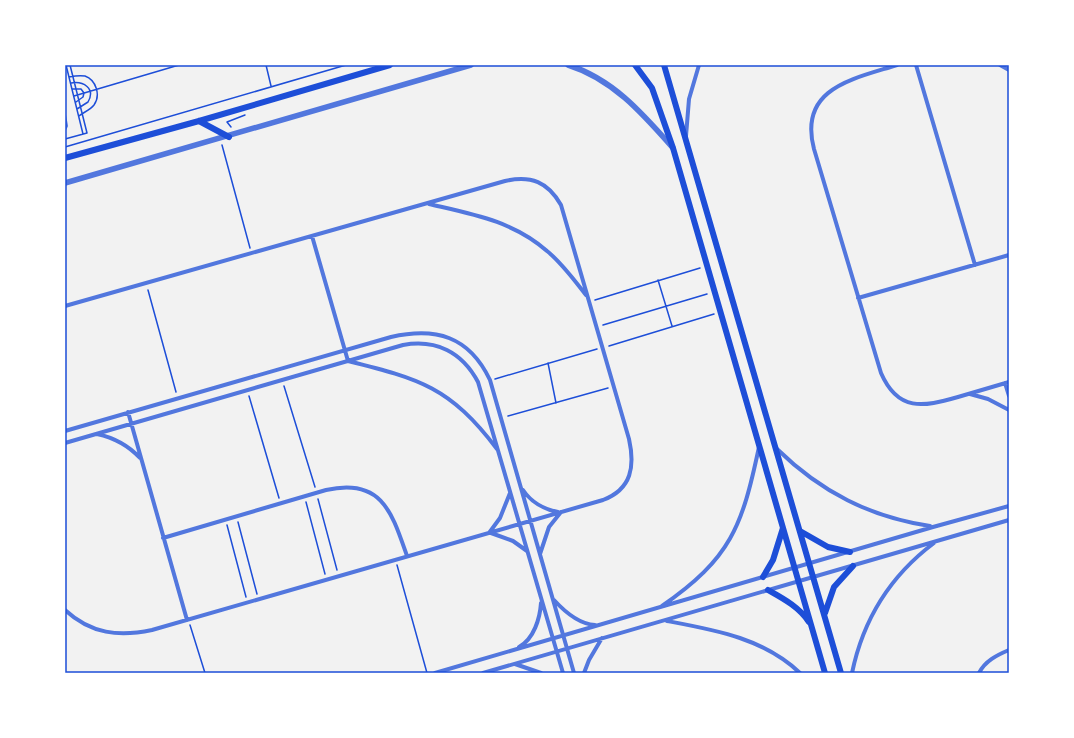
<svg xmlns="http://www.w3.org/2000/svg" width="1074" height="738" font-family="Ubuntu,sans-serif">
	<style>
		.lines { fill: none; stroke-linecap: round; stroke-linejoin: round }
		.path { stroke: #1d4ed8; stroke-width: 1.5 }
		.service { stroke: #5277de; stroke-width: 2 }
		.minor { stroke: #5277de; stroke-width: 4 }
		.tertiary { stroke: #5277de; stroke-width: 5.5 }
		.secondary { stroke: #1d4ed8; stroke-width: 6 }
		.neatline { fill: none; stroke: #1d4ed8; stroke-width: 1.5 }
	</style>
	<rect width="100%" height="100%" fill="#f2f2f2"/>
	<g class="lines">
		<path class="path" d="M66,65L83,134
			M266,65L271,86
			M69,77C74,76 79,75 85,76C96,80 101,95 94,105C90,110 84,112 79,116
			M71,83C83,81 96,88 88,102L77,109
			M72,89H81L84,93L83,97L76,102
			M74,96L179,65
			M231,127L227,122L245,115
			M65,139L87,133L70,65
			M222,145L250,248
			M65,147L346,65
			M658,280L672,326
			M148,290L176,392
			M595,300L700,268
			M603,325L707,294
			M609,346L714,314
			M548,363L556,403
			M495,379L597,349
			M284,386L315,487
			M249,396L279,498
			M508,416L608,388
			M318,499L337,570
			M306,502L325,574
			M238,522L257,594
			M227,525L246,597
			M397,565L427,673
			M190,625L205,673"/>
		<path class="service" d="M65,115L67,126L65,130"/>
		<path class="minor" d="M897,65C853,79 798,88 814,149L881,373C898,412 923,407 958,397C975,392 992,387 1009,382
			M916,65L975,265
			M1000,65L1009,70
			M686,136L689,99L699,65
			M429,204C472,214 513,221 547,251C562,263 574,280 586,295
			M312,236L348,361C420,379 450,387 497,449
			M858,298L1009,255
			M65,306L505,181C531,175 548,182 561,205L629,439C635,466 632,489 603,500L152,630C119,637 91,634 65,610
			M1005,383L1009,396
			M970,394L988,399L1009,410
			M128,412L187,620
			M65,431L391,337C436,327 469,336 490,380L574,673
			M97,434C115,438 128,445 140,458
			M65,443L403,345C436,339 462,352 478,382L563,673
			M777,449C821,492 870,517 930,526
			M523,490C531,502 543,509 558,512
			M489,533L500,518L510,493
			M491,533L513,541L527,551
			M163,538L326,490C382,477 392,513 407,556
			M540,554L549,527L561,512
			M554,600C564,611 578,624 595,625
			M662,606C731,558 742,527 759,447
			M667,621C715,630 763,638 800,673
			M519,647C534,639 540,618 541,603
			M515,664L541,673
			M435,673L933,527L1009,506
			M483,673L1009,520
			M584,673L589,660L602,638
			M852,673C863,620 890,576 934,543
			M979,673C985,661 997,655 1009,650"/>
		<path class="tertiary" d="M568,65C613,79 643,114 673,148
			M65,183L471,65"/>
		<path class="secondary" d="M635,65L652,88L673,148L825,673
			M664,65L841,673
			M199,121L229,137
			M65,158L199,121L390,65
			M800,531L828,547L850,552
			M763,577L773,560L783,528
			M768,590C784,599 799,607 809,622
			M825,613L834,587L853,566"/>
	</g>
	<rect width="1074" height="738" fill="none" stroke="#ffffff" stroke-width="132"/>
	<rect x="66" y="66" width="942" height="606" class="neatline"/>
</svg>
